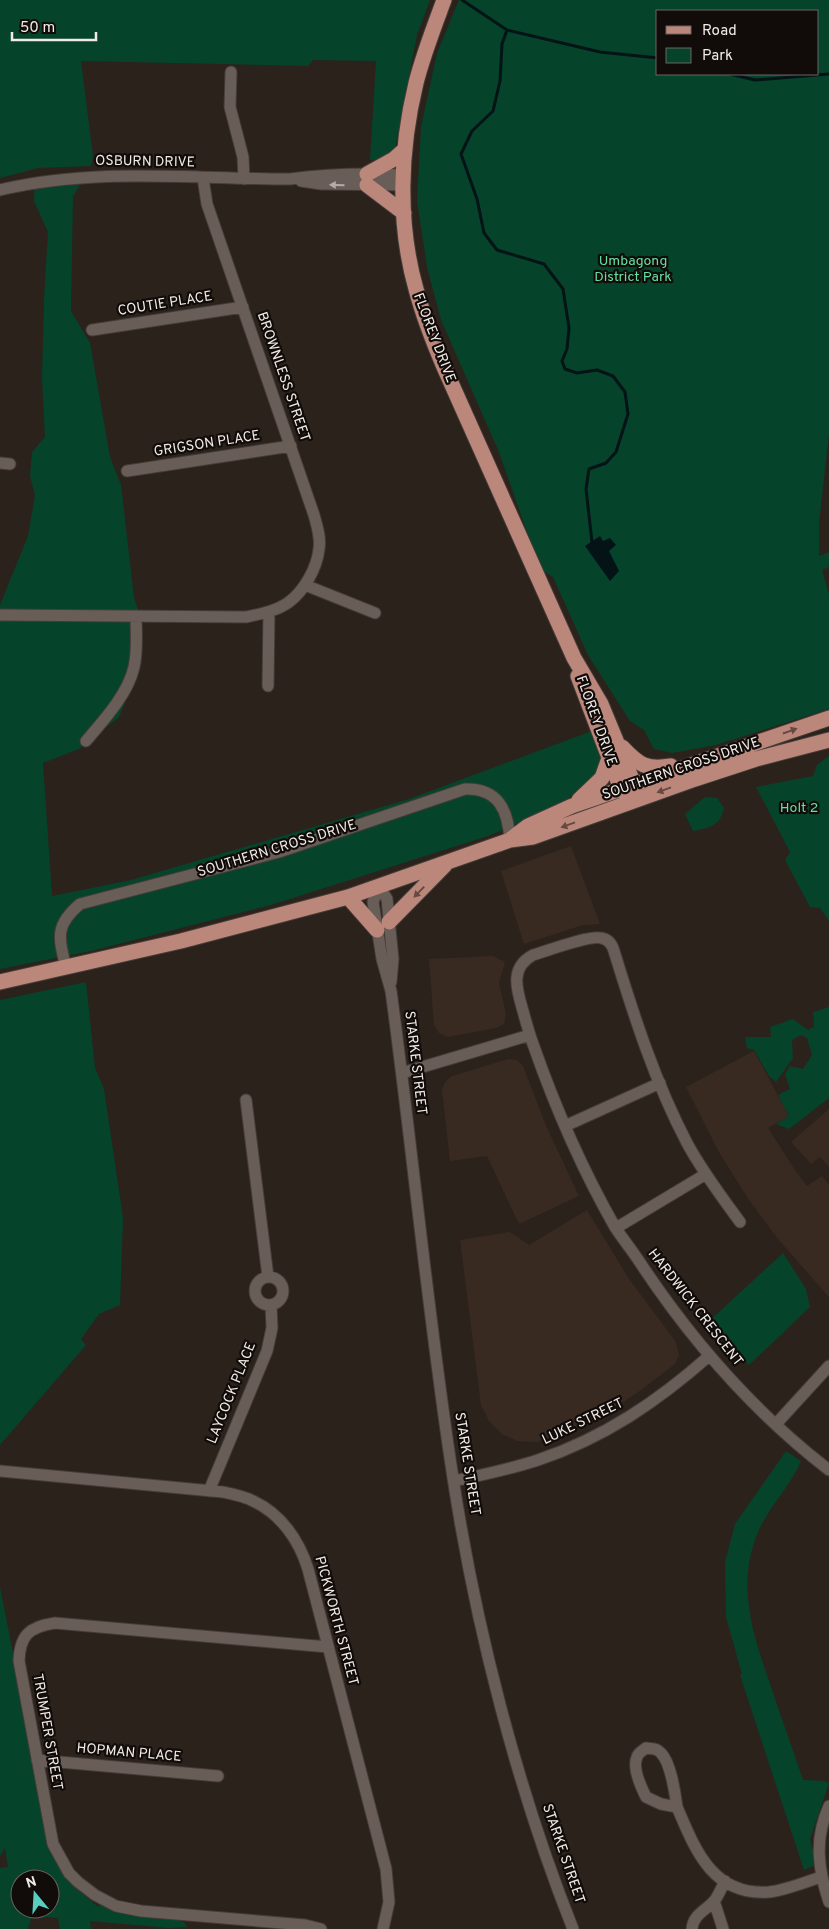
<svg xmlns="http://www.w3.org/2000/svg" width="829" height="1929" font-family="Overpass,sans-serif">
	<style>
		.built { fill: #392a21 }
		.green { fill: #05442a; fill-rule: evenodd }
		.water { fill: #041315 }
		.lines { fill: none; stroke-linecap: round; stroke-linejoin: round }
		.stream { stroke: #041315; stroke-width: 3 }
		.minor-casing { stroke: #453c38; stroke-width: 13 }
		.major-casing { stroke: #453c38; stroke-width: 17 }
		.minor { stroke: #695e57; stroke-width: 11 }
		.major { stroke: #bc877b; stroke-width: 15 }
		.oneway { fill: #b4aca6 }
		.oneway2 { fill: #664a42 }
		.labels { text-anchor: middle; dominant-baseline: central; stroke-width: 4.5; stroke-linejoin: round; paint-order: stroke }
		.street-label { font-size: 14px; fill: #f1ebe7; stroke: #110c0a }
		.park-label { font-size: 14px; fill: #64e0a2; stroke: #110c0a }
	</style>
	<rect width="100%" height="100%" fill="#2b221c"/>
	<path class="built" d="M571,846L600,924L583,925L524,944L501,871Z
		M493,956L505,962L499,983L506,1014L504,1024L496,1028L448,1037L439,1033L434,1025L429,959Z
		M754,1051L789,1116L768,1128L795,1170L807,1186L822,1176L829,1185V1297L778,1239L749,1200L720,1154L686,1087Z
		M508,1059L517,1060L523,1066L547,1128L579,1196L519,1224L487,1156L450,1161L442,1090L445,1082L452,1076Z
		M829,1109V1167L820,1157L811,1164L791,1142Z
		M587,1210L629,1279L676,1342L679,1355L675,1364L637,1393L609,1411L571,1430L537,1442L517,1441L502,1434L489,1421L481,1405L460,1240L510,1232L529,1245Z"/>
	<path class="green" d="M0,0H430L417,35L395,149L379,159L370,160L376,61L313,60L308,66L81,61L93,156L91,166L38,168L0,178Z
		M459,0H829V434L819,523V556L829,552V567L822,570L829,594V709L716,745L672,753L654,749L644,730L630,721L588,655L553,577L540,569L499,452L441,320L427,267L417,201L421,127L437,53ZM658,11H818V74H658Z
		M85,177L73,196L71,311L90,343L110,457L121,485L134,598L141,619L138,673L119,717L79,749L43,763L52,896L131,880L409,799L592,731L602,758L593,778L559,806L488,836L271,905L91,951L0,969V605L28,536L35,495L30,476L32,452L45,437L42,380L44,299L48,232L34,201L35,182Z
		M829,756V921L820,908L810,907L785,860L790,852L756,787L813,776L817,765Z
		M705,797L717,798L724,808C720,826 709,828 693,831L685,814Z
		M86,982L95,1068L104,1089L123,1218L120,1305L99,1314L81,1339L86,1345L0,1445V1000Z
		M829,1007V1098L789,1129L776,1124L789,1116L778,1095L790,1089L785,1074L790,1066L803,1069L812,1055L807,1038L801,1035L792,1040L793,1058L776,1082L769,1076L754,1050L747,1048L745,1037H771L770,1027L793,1019L808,1030L814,1027L813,1012Z
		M783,1253L806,1289L810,1307L749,1365L707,1323Z
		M786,1451L801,1461C791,1485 769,1507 758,1532C735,1587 754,1637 772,1690C782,1720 793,1750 803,1780L824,1781L829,1783L810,1839L813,1851V1866L804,1870L740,1675L742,1674L726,1617L725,1562L735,1524Z
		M0,1587L52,1852L73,1886L97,1906L100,1905L134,1913L171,1917L185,1923L187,1927L169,1928L90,1921L91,1929H60L58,1918L32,1916L28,1929H0V1868L8,1867L5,1848L0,1856ZM20,1879H50V1909H20Z"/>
	<path class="water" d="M600,536L603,541L610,538L616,545L609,551L619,571L610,581L585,546Z"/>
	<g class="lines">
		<path class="stream" d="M462,0L507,30L600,52L658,58
			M507,30L502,44L500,81L493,111L472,131L461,154L477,199L484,233L497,250L544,264L563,289L569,328L567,349L562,361L565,369L577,373L597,370L613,376L625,392L628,414L616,452L606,463L589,469L586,489L592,542
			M730,74L755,80L829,74"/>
		<defs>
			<path id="minor" d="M231,72L230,107L243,157L244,179
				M301,181L321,184L403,185
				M0,190C94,167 194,179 290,179C328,174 365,173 403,175
				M92,330L243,307
				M0,463L10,464
				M127,471L291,446
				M305,585L375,613
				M0,615L246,617C260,614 277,611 289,602C304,591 317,568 319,549C321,538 317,526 314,515L207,204L203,178
				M268,686L269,612
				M86,741C104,720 128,694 134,667C138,650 136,632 136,616
				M379,886L373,902L382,959L391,991C413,1153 428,1317 453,1478C476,1628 517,1788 573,1929
				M379,886L387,899L393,959L391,982
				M66,968C59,938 54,926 80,904L279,852L465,789C499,788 508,811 510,840
				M402,1073L530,1035
				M246,1100L268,1277
				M565,1126L660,1083
				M740,1222C721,1196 702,1171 687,1143C655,1082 634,1016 614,951C612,944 608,939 601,938C589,935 547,951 533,955C509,968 517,990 523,1011C526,1022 529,1033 533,1044C555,1107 582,1169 615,1227C622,1238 631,1249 639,1261C691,1340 754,1412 829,1470
				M616,1228L706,1174
				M255 1291a14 14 0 1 1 28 0a14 14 0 1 1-28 0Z
				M776,1424L829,1366
				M0,1471L223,1492C233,1494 244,1496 253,1501C281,1514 299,1540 308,1569L386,1869L389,1902L383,1929
				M454,1481C482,1475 511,1469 538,1460C604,1438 658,1401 709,1356
				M209,1491L267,1351L272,1328L271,1305
				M37,1760L218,1776
				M829,1806C814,1839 818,1869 829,1902
				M677,1807C675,1793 671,1763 661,1753C657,1748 652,1749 646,1748C642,1751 638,1753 637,1757C632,1768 641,1787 646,1797L661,1804L677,1807C695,1849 712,1896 769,1892C787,1890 805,1882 821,1877
				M714,1901L723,1929
				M321,1929L305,1925L141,1911L116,1906L95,1895L78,1882L69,1873L53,1844L19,1661C20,1635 29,1627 55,1623L328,1647
				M692,1929C693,1914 707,1910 715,1900C719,1894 722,1887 725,1881"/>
			<path id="major" d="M444,0C434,27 423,55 416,83C400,149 397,222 416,289C423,316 433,341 444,367L574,658L601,704L634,784L633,801
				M367,174L394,159L405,149
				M367,185L404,213
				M578,676L621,789L627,795
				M622,747C639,765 646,770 671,766
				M579,800L602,778L609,758
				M511,839L528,826L572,806L829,718
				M348,897L377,930
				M389,922L445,865
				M0,982L181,941L348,897L510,840L533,837L695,779L756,759L829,740"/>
		</defs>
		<use href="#minor" class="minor-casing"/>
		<use href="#major" class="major-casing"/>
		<use href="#minor" class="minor"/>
		<use href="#major" class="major"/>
	</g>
	<defs><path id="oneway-solid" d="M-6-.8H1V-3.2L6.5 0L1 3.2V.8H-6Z" transform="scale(1.25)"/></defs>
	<use class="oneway" href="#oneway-solid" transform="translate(337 185) rotate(-179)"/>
	<g class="oneway2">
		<use href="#oneway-solid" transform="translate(790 731) rotate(-19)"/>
		<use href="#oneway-solid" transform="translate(664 790) rotate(160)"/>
		<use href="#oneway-solid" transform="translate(568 825) rotate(160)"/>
		<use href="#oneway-solid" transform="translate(419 892) rotate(134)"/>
	</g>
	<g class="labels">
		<g class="street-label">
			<text transform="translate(145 162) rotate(1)">OSBURN DRIVE</text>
			<text transform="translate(165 304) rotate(-9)">COUTIE PLACE</text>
			<text transform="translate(434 338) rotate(69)">FLOREY DRIVE</text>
			<text transform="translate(283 377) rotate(71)">BROWNLESS STREET</text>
			<text transform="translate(207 444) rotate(-9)">GRIGSON PLACE</text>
			<text transform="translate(596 721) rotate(70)">FLOREY DRIVE</text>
			<text transform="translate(681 769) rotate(-19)">SOUTHERN CROSS DRIVE</text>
			<text transform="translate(277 849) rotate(-17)">SOUTHERN CROSS DRIVE</text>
			<text transform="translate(415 1063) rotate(83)">STARKE STREET</text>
			<text transform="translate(695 1308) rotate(52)">HARDWICK CRESCENT</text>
			<text transform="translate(232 1393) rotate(-68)">LAYCOCK PLACE</text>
			<text transform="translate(583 1422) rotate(-26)">LUKE STREET</text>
			<text transform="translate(467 1464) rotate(81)">STARKE STREET</text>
			<text transform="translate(336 1621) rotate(75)">PICKWORTH STREET</text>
			<text transform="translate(47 1732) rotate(80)">TRUMPER STREET</text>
			<text transform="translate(129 1753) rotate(5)">HOPMAN PLACE</text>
			<text transform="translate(563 1854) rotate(71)">STARKE STREET</text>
		</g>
		<g class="park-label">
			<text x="633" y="261">Umbagong<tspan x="633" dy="16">District Park</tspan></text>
			<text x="799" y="808">Holt 2</text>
		</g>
	</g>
	<rect x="656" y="10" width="162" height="65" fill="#110c0a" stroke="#6b6562"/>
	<rect x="666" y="26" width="25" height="8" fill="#bc877b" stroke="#6b6562"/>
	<text x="702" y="35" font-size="15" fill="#f1ebe7">Road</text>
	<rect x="666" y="48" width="25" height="15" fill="#05442a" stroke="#6b6562"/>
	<text x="702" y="60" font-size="15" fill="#f1ebe7">Park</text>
	<g transform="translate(35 1894) rotate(342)"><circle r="24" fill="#110c0a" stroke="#6b6562"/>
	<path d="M0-4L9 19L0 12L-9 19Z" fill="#58cec0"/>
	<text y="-8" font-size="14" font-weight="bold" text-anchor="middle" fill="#f1ebe7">N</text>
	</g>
	<path d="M12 32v8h84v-8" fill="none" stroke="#f1ebe7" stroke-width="2.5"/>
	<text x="20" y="32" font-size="15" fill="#f1ebe7" stroke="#110c0a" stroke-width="4" paint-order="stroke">50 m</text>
</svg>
